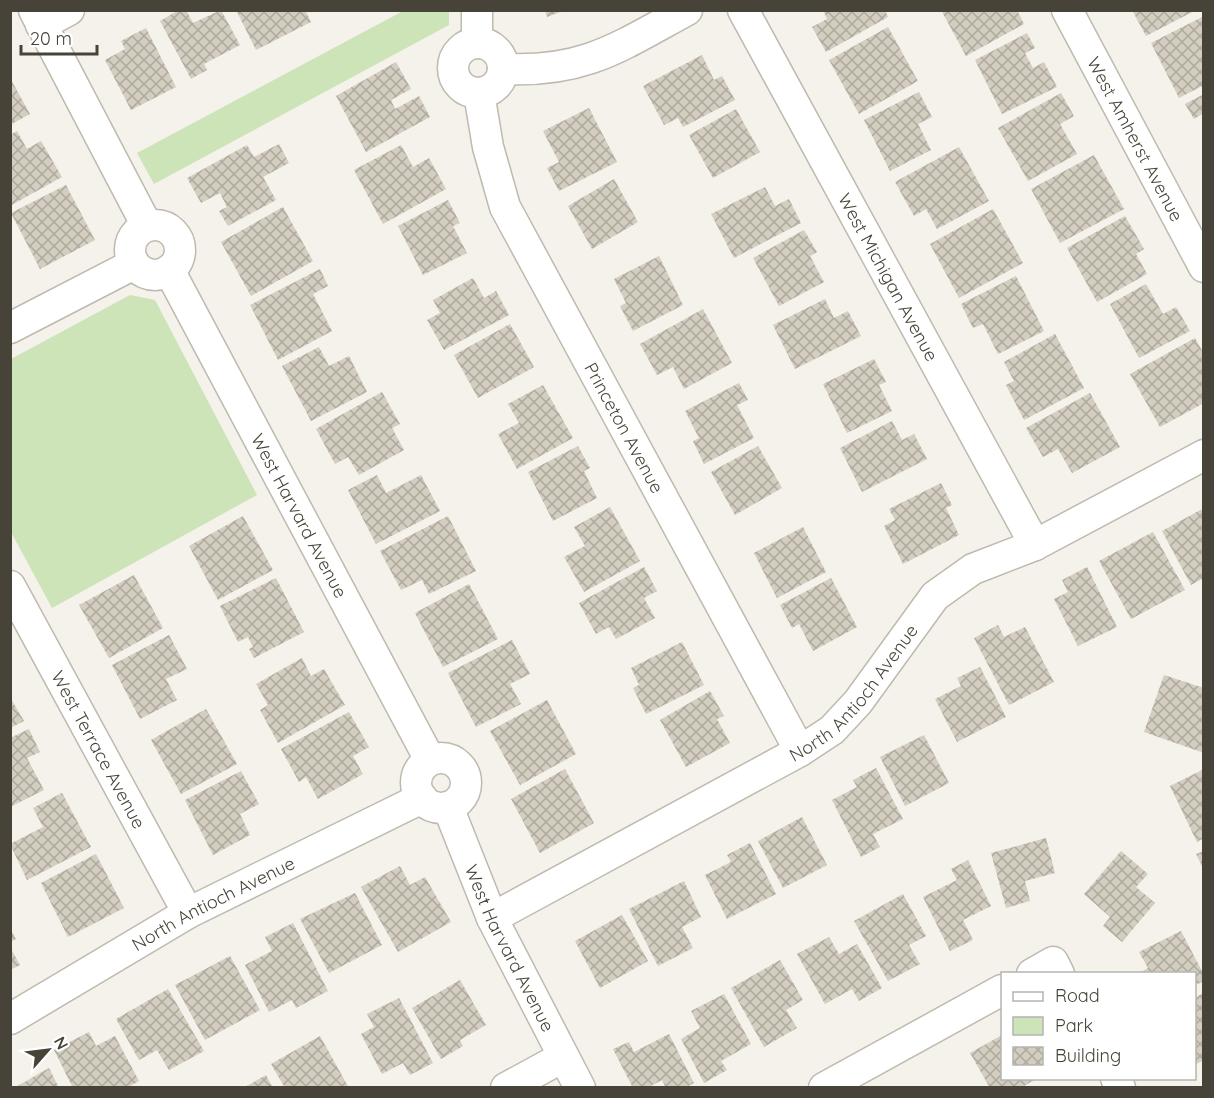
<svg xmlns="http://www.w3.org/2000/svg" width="1214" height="1098" font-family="Quicksand,sans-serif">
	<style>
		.park { fill: #cde3b8 }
		.building { fill: url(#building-cross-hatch) }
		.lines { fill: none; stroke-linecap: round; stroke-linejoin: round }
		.minor-casing { stroke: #bebaae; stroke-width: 33 }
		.minor { stroke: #fff; stroke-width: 30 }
		.labels { text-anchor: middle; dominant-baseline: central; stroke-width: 6; stroke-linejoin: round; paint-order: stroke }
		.street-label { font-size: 18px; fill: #474339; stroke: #fff }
	</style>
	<defs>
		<pattern id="building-cross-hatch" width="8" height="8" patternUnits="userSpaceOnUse" patternTransform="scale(1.5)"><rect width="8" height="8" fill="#d4cec1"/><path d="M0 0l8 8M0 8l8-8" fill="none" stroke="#aea99e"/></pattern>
	</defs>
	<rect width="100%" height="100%" fill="#f4f2eb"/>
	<path class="park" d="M403,11H449V25L154,184L137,153Z
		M130,295L155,300L257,495L52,608L11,532V359Z"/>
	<path class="building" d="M179,10H186L193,23L221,10L240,45L204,64L207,70L191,79L160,21Z
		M236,10H305L311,22L256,50Z
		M545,10H563V11L547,17Z
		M823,10H885L888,17L826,52L812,27L827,19Z
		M941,10H1017L1024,24L966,56Z
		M1132,10H1196L1146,36Z
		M1204,16V85L1179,98L1151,43Z
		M888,27L918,81L859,114L829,60Z
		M146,28L176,87L131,110L105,60L125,49L121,41Z
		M1027,33L1035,48L1025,53L1033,68L1044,62L1057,87L1002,114L975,60Z
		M702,55L714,80L722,76L735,100L683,127L678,118L664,125L643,86Z
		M396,62L411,89L391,100L395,109L419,96L430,117L366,152L336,96Z
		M10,78L30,114L10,125Z
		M919,92L932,117L918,124L931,150L890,171L864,120Z
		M1061,93L1074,116L1060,124L1077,154L1028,181L998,128Z
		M1204,94V113L1194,119L1185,104Z
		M589,108L617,162L559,191L547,168L559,162L543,131Z
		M736,109L760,152L713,178L689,135Z
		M17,131L27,149L41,141L62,177L10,206V135Z
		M279,144L289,163L263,177L276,200L228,226L219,211L227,207L220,193L201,203L187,178L247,145L254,157Z
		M401,145L413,167L429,158L446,189L383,224L354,170Z
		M959,147L989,201L937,229L926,209L914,216L895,182Z
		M1094,155L1124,209L1060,243L1031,189Z
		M614,179L638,222L592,249L568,206Z
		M66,185L95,240L40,269L11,213Z
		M765,187L775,206L789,199L801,223L734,258L711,214Z
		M448,200L460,223L453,226L467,253L423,275L398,226Z
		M283,207L313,261L251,296L221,242Z
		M993,209L1023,263L959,298L930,244Z
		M1125,216L1144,249L1136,254L1147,274L1097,302L1067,248Z
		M804,230L817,252L810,256L824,282L779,306L753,258Z
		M659,256L683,305L633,331L620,306L626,303L614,279Z
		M320,269L328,286L313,294L332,331L278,360L250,305Z
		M1016,276L1044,331L998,354L983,324L973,328L961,304Z
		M473,278L484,298L496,291L509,315L444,350L427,320L440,313L433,300Z
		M1146,284L1163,314L1176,307L1190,331L1139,358L1110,304Z
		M825,299L834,318L848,311L861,336L795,369L773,325Z
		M703,309L732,363L684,389L673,367L657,375L640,344Z
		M510,324L534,367L478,398L454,355Z
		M1055,334L1084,388L1024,420L1006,385L1014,381L1004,362Z
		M1195,338L1204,354V403L1160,427L1130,374Z
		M319,347L329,366L349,356L367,392L311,421L282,366Z
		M874,359L886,382L879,385L892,411L847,433L823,384Z
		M739,383L748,400L737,405L754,438L704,464L693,441L699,438L685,411Z
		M543,385L573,438L517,469L498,434L519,423L508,404Z
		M382,392L400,424L392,428L404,450L359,475L348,457L335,464L316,429Z
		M1090,393L1120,447L1072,473L1058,449L1043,457L1026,428Z
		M892,421L902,440L914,434L927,459L862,492L840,448Z
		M578,446L590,468L584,471L597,498L553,521L528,472Z
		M758,446L782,488L735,515L711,472Z
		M377,475L386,493L421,475L440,511L376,544L348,490Z
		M941,483L952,505L946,508L959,535L903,564L884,526L895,520L889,509Z
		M610,507L640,561L584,592L564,557L585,546L574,527Z
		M1204,508V578L1191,585L1162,531Z
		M243,516L273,570L218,600L189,546Z
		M448,516L476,571L429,594L422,580L401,590L380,551Z
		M803,527L826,572L777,598L754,553Z
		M1153,532L1185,590L1131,619L1099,561Z
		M644,567L657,591L644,598L655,618L616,639L609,627L596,634L579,603Z
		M1087,567L1117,627L1078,646L1054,599L1068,592L1062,580Z
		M134,575L163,628L109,658L79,605Z
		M276,578L304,632L254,658L249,649L253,647L248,637L238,642L220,606Z
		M831,578L857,627L813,651L799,624L792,628L780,605Z
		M469,584L498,639L443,667L415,613Z
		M998,625L1004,637L1025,627L1054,682L1009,705L974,638Z
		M169,635L187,669L166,679L177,700L140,719L112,665Z
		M512,640L530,674L510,684L521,704L476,727L448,673Z
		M682,642L704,685L646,714L633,688L639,685L631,668Z
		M302,658L311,676L324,669L345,705L278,743L260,710L268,705L256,684Z
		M980,667L1006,717L957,742L935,699L961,686L957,678Z
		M1164,675L1204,688V753L1144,732Z
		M710,691L724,716L717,719L730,743L686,767L660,720Z
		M10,697L24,721L10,728Z
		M547,700L576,754L520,785L490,731Z
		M206,709L237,764L181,794L151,740Z
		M349,712L369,747L353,756L363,774L318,799L306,777L299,782L281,749Z
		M29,729L40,752L27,758L44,790L10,807V738Z
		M924,735L949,783L905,806L880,757Z
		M876,768L903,819L873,834L880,847L861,857L832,800L857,787L853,780Z
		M565,769L594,823L540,853L511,799Z
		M1204,769V838L1197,842L1170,786Z
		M241,771L259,804L240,814L250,835L213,855L185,800Z
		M62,793L91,847L27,880L10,844L43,827L33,808Z
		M802,817L827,865L783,888L758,841Z
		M1046,838L1055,873L1025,881L1030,901L1006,908L991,853Z
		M750,843L776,894L727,919L705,875L731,862L727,855Z
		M1121,851L1148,874L1136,887L1155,903L1122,942L1103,926L1110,917L1084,894Z
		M1204,851V870L1196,854Z
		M96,854L124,908L68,937L41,883Z
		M968,860L991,906L963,920L973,940L950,951L923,897L957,880L951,869Z
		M400,866L410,885L425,877L451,922L398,952L361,887Z
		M684,881L701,917L682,927L693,948L658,966L629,909Z
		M355,893L382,945L329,973L300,919Z
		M903,894L926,936L909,945L920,964L888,981L854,921Z
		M622,915L648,961L600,988L575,941Z
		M293,923L328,991L296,1008L292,1000L269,1012L245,965L272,951L265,937Z
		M10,928L16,939L10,942Z
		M1181,931L1204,975V981L1194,986V974H1138L1148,968L1139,952Z
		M829,937L839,954L857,944L882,988L859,1001L852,989L825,1004L797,954Z
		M10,947L20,965L10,970Z
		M230,956L260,1010L205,1040L175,985Z
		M780,960L803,1000L786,1010L797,1028L764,1047L731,988Z
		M460,980L486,1025L460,1040L463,1046L441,1059L412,1008Z
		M168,989L204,1051L169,1070L157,1050L139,1060L116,1019Z
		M1204,993V1060L1194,1065V998Z
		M724,994L751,1044L721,1061L727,1070L704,1083L681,1039L700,1028L691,1011Z
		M399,998L433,1063L410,1075L403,1063L382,1074L361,1034L374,1027L367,1014Z
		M89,1032L96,1046L115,1036L139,1081L127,1088H73L54,1050Z
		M669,1034L694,1083L685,1088H666L662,1080L647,1088H633L613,1049L629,1042L634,1052Z
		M1002,1035V1078H1037L1021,1088H990L970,1053Z
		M320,1036L349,1088H285L271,1064Z
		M49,1068L59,1088H14Z
		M266,1075L273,1088H243Z"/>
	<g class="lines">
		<defs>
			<g id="minor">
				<path d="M34,10L147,226"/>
				<path d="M477,10V43"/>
				<path id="s1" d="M743,10L1035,545"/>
				<path id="s2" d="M1067,10L1204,267"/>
				<path d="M41,25L69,10"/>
				<circle cx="478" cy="68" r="25"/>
				<path d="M503,69C584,73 619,47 687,10"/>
				<path id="s3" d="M479,93L488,147L505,207L800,751"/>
				<circle cx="155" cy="250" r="25"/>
				<path id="s4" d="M169,270L430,760"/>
				<path d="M10,328L134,264"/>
				<path id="s5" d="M10,586L188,913"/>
				<circle cx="441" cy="783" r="25"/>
				<path id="s6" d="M448,807L492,918L580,1088"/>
				<path id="s7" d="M492,918L800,751L832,730L858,702L935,596L973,569L1035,545L1204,455"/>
				<path d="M1032,974L1053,962L1059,974"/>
				<path id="s8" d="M10,1019L188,913L422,798"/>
				<path d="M1116,1078L1120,1088"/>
				<path d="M506,1088L563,1057"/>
				<path d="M824,1088L1002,990"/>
			</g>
		</defs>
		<use href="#minor" class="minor-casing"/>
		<use href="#minor" class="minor"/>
	</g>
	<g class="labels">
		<g class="street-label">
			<text stroke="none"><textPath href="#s2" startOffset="146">West Amherst Avenue</textPath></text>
			<text stroke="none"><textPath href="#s1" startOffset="304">West Michigan Avenue</textPath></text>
			<text stroke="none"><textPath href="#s3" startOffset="368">Princeton Avenue</textPath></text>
			<text stroke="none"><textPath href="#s4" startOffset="278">West Harvard Avenue</textPath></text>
			<text stroke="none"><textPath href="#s7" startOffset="430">North Antioch Avenue</textPath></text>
			<text stroke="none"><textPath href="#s5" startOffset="186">West Terrace Avenue</textPath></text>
			<text stroke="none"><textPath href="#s8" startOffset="234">North Antioch Avenue</textPath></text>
			<text stroke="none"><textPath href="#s6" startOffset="154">West Harvard Avenue</textPath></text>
		</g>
	</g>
	<rect width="1214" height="1098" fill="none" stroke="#474339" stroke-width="24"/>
	<rect x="1001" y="972" width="195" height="108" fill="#ffffff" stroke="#b5b4b0" stroke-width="1.5"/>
	<rect x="1013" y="992" width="30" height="9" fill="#ffffff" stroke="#b5b4b0" stroke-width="1.5"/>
	<text x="1055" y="1002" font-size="18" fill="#474339">Road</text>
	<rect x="1013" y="1017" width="30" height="18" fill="#cde3b8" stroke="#b5b4b0" stroke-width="1.5"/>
	<text x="1055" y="1032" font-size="18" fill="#474339">Park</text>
	<rect x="1013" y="1047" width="30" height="18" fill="url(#building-cross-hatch)" stroke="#b5b4b0" stroke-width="1.5"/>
	<text x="1055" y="1062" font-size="18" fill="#474339">Building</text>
	<g transform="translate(48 1050) rotate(62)" stroke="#ffffff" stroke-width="4.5" paint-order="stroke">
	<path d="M0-4.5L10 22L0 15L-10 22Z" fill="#474339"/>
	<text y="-9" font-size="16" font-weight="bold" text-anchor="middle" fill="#474339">N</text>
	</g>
	<path d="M21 45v9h76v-9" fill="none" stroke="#474339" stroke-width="3"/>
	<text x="30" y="45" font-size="18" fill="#474339" stroke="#ffffff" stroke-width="4.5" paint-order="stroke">20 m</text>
</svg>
